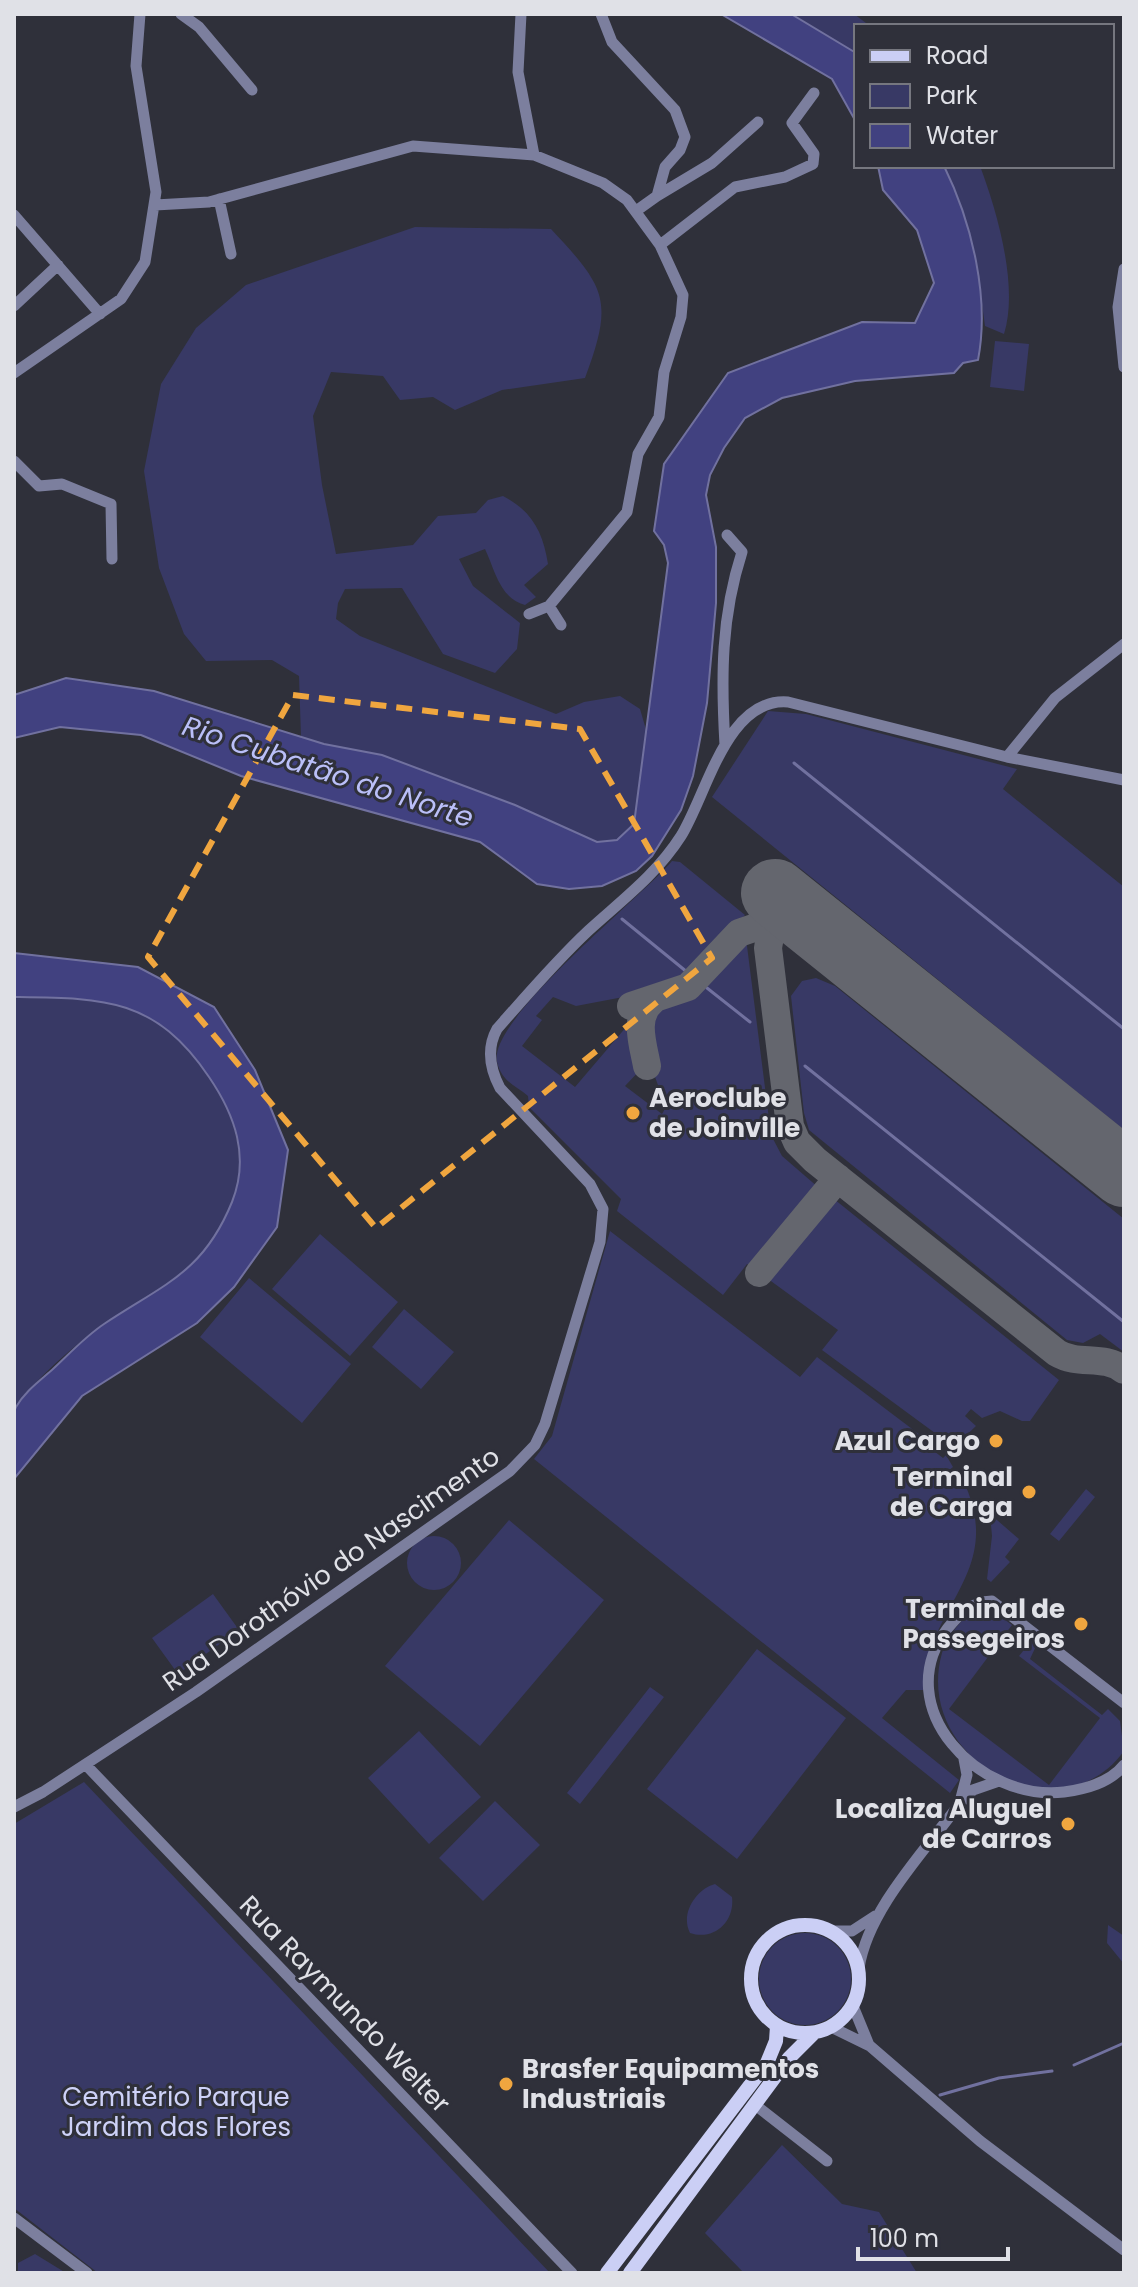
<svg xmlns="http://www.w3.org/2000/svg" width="1138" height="2287" font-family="Poppins,sans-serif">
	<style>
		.green { fill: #383965 }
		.water { fill: #414180; stroke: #71719f; stroke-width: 2 }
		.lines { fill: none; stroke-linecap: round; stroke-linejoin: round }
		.stream { stroke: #71719f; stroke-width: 3 }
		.taxiway { stroke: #64666e; stroke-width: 28 }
		.runway { stroke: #64666e; stroke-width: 68 }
		.minor { stroke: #7c7f9e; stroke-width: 11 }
		.major { stroke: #cbcff5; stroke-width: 14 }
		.marked { fill: none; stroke: #f0a63f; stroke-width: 6; stroke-dasharray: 16 10; stroke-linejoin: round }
		.poi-dot { fill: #f0a63f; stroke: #2f303a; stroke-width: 3 }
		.labels { text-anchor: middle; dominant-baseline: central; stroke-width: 6; stroke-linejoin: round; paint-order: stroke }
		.poi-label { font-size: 26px; font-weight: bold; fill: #e0e1e7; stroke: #2f303a; text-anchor: end }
		.street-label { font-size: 26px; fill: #e0e1e7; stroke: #2f303a }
		.park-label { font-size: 26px; fill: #ced2f8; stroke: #2f303a }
		.water-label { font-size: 28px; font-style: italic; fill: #babff8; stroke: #2f303a }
	</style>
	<rect width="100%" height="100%" fill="#2f303a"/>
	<path class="green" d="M791,14H854L870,26H856V53Z
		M944,166H980C997,211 1019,287 1004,334L985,326C978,272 968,215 944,166Z
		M415,227L551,229C606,288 614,300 585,378L502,390L455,410L433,397L400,400L383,376L331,372L313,416L322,485L336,554L413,545L438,516L476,513L488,500L503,496C532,511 543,532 548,564L524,585L536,597L525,605C500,599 495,570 485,549L459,559L473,586L520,623L517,649L495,673L443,654L402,588L345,589L338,603L336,619L360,636L556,714L584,702L620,696L640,709L647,733L634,824L617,840L597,842L515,805L301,737L299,676L272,660L206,661L184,634L159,568L144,471L161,384L196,328L246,285Z
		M995,341L1029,344L1024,391L990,387Z
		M768,711L806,714L1017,769L1003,789L1124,887V1130L712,797Z
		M672,861L680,862L745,915L676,987L576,1006L553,997L536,1016L542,1020L522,1046L575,1087L633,1019L643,1067L625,1086L662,1114L666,1107L651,1066L647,1017C658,1000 681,1002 697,989C715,975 727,950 746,938L771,1135L782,1156L819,1188L755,1269L747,1264L723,1295L617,1211L621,1199L529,1107L528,1096C515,1085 502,1082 497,1062C487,1020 642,897 672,861Z
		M816,978L835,986L1124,1219V1352L1100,1334L1083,1343L1067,1340L809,1130L804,1113L791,996L802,981Z
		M14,997C105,998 155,997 210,1078C255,1144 248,1214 189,1270C171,1287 144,1299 122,1312C84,1337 40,1372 14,1410Z
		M834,1199L1059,1380L1030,1421H1022L1000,1411L982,1418L971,1409L965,1416L976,1426L954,1447L822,1350L838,1330L764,1276L828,1200Z
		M610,1231L800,1377L817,1357L928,1441L926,1445L943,1458L946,1455L953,1467L947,1472L956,1485L963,1480C1007,1573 926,1604 923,1690H906L882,1718L959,1780L950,1793L534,1459L552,1436Z
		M320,1234L398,1302L350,1356L272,1289Z
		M249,1278L351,1364L302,1423L200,1337Z
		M404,1309L454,1352L421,1389L372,1347Z
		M1086,1489L1095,1497L1059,1541L1050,1534Z
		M990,1514L1019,1539L1005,1557L1010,1562L991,1582L987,1579L992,1536Z
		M509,1520L604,1600L480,1746L385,1666Z
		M407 1563a27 27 0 1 1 54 0a27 27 0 1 1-54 0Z
		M213,1594L239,1630L178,1674L152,1638Z
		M981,1608L992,1610L1012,1625L949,1709L1049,1785L1100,1718L1019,1656L1032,1640L1037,1644L1030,1659L1102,1715L1108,1709L1120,1721L1124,1751C1059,1840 912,1759 942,1653C948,1635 963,1615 981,1608Z
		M757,1649L846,1718L737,1859L647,1789Z
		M650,1687L664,1697L580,1804L567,1793Z
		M419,1731L481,1797L429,1844L368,1778Z
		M84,1782L550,2273H98L14,2208V1824Z
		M495,1801L540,1845L483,1901L439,1858Z
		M715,1884L732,1897C735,1922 714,1941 690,1933C680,1914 696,1889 715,1884Z
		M1108,1925L1124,1936V1964L1107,1943Z
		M759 1979a46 46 0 1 1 92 0a46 46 0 1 1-92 0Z
		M782,2145L842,2204L879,2212L917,2273H744L705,2233Z
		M35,2254L66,2273H18V2263Z"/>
	<path class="water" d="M721,14H791L856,53V122L832,79Z
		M878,166H944C972,223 990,298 978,360L963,363L954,373L855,381L782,398L745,418L724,448L710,475L706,495L716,547V603L707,703L693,776L681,810L652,856L636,871L602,886L569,889L537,884L480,842L241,776L141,735L60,727L14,738V695L66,678L154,691L324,744L382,755L515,805L597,842L617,840L634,824L668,563L664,545L654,531L664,464L728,373L862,322L915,323L934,283L917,230L883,190Z
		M14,953L138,967L214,1007L255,1070L288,1150L277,1227L234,1287L197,1323L82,1396L14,1479C14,1462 9,1419 16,1407C25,1391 41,1380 54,1368C70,1353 86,1336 104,1324C164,1284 203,1273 232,1202C250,1157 235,1115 209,1077C155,997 103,998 14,997Z"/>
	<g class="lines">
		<path class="stream" d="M794,763L1124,1029
			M622,919L687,972
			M707,988L750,1022
			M805,1066L1124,1322
			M1074,2065L1124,2043
			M940,2095L999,2078L1052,2071"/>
		<path class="taxiway" d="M811,922C786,910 771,922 768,948L790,1126L797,1142L815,1160L1057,1353C1079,1366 1103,1354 1124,1370
			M631,1006L688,987L739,933L788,916
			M647,1066C643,1044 633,1017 652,1001
			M759,1273L838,1178"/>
		<path class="runway" d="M775,893L1124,1173"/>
		<path class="minor" d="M181,14L199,27L252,90
			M521,14L518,72L534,155
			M601,14L612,42L675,110L685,137L680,150L665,167L657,196L636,211
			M657,196L712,163L758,122
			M219,199L231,254
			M155,205L209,202L413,146L534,155L603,183L627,200L660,245L683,295L681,317L664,372L659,417L638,454L627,512L549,606L529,614
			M14,215L100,314
			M660,245L735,187L785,177L813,164L814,154L792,123L814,93
			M1124,269L1118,307L1124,367
			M14,306L58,265
			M14,373L121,299L145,262L156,192L136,66L140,14
			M14,461L39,486L62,484L111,504L112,559
			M549,606L561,625
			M725,745C721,677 721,617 742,552L727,535
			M1007,757L1055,698L1124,644
			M1124,1703L992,1601C971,1602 960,1613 947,1629C888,1708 980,1802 1064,1792C1086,1789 1110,1783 1124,1765
			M86,1765L572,2273
			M961,1798L967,1775L964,1759
			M14,1807L43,1792L196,1692L510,1471L535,1445L545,1424L600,1242L603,1209L590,1184L500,1088C490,1069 486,1049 497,1029C526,996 556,961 588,931C622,900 656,875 681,836C707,794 727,697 788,702L1007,757L1124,780
			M832,1931H852L875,1916
			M859,1968C868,1909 925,1851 960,1803L973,1790L996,1782
			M853,2006L869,2045
			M831,2027L870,2046L980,2141L1124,2250
			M754,2104L827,2161
			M14,2218L87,2273"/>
		<path class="major" d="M751 1979a54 54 0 1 1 108 0a54 54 0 1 1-108 0Z
			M607,2273L767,2063L776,2041L777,2026
			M630,2273L789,2058L814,2033"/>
	</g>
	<path class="marked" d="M293,695L580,729L712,958L376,1228L148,957Z"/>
	<g class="poi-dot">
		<circle cx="633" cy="1113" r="8"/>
		<circle cx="996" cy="1441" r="8"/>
		<circle cx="1029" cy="1492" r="8"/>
		<circle cx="1081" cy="1624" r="8"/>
		<circle cx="1068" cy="1824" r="8"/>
		<circle cx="506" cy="2084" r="8"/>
	</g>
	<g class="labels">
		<g class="poi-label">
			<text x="649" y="1098" text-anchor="start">Aeroclube<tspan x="649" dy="30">de Joinville</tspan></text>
			<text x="980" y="1441">Azul Cargo</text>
			<text x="1013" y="1477">Terminal<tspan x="1013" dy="30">de Carga</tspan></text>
			<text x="1065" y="1609">Terminal de<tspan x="1065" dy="30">Passegeiros</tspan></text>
			<text x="1052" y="1809">Localiza Aluguel<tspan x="1052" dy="30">de Carros</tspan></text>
			<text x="522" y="2069" text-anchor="start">Brasfer Equipamentos<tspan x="522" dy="30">Industriais</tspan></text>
		</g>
		<g class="street-label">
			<text transform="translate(331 1569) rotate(-35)">Rua Dorothóvio do Nascimento</text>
			<text transform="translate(345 2004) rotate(46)">Rua Raymundo Welter</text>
		</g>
		<g class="park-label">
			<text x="176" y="2097">Cemitério Parque<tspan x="176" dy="30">Jardim das Flores</tspan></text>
		</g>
		<g class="water-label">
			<text transform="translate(328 772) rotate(18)">Rio Cubatão do Norte</text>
		</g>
	</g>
	<rect width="1138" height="2287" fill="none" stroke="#e0e1e7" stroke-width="32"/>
	<rect x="854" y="24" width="260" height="144" fill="#2f303a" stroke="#76777f" stroke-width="2"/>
	<rect x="870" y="50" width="40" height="12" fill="#cbcff5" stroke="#76777f" stroke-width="2"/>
	<text x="926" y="64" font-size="24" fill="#e0e1e7">Road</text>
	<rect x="870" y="84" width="40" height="24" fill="#383965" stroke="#76777f" stroke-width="2"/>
	<text x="926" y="104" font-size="24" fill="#e0e1e7">Park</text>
	<rect x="870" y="124" width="40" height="24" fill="#414180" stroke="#76777f" stroke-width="2"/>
	<text x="926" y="144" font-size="24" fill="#e0e1e7">Water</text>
	<path d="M858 2247v12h150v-12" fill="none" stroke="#e0e1e7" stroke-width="4"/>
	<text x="870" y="2247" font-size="24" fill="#e0e1e7" stroke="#2f303a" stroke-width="6" paint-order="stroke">100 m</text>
</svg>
